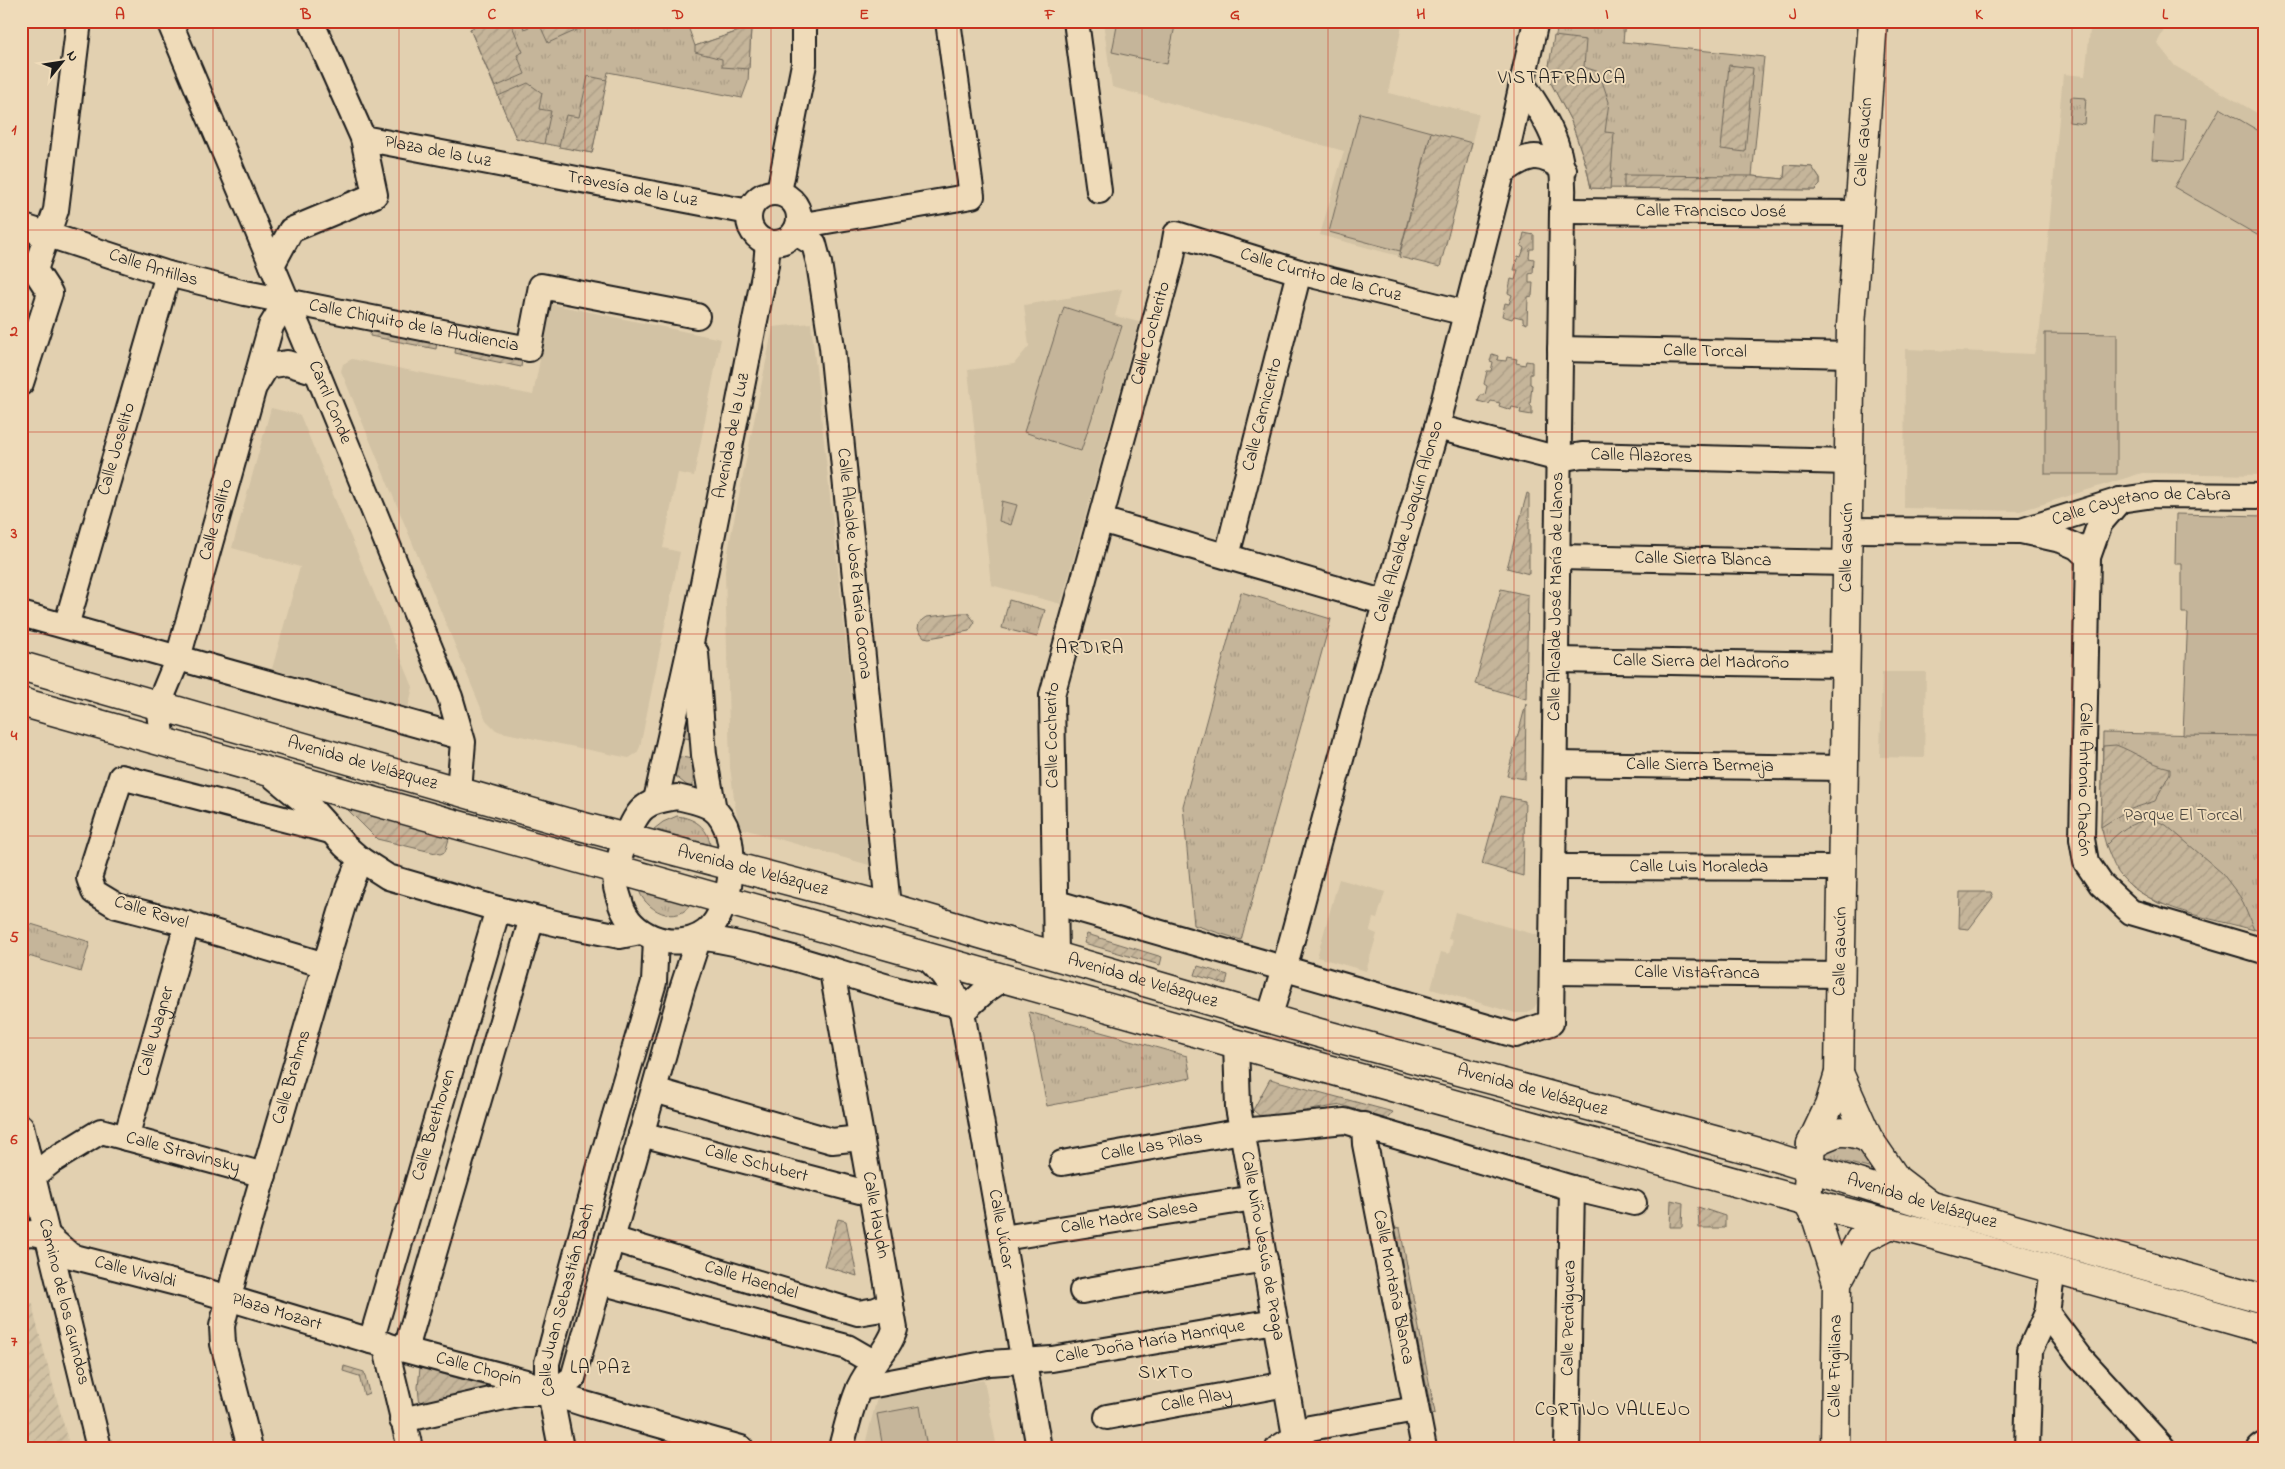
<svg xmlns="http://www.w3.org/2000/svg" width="2285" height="1469" font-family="'Indie Flower',sans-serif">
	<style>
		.built { fill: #d2c2a4 }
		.industrial { fill: url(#industrial-furrows) }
		.grass { fill: url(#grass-tufts); stroke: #70685b }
		.garden { fill: url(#garden-furrows); stroke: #70685b }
		.pitch { fill: #c5b59a; stroke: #70685b }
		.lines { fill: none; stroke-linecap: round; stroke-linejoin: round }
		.street-casing { stroke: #1c1c1c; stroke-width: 28 }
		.secondary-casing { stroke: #1c1c1c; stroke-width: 31 }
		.primary-casing { stroke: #1c1c1c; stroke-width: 31 }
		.street { stroke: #efdbb9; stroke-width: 24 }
		.secondary { stroke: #efdbb9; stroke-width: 28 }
		.primary { stroke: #efdbb9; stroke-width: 28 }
		.grid { fill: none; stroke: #c8321e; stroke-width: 1; stroke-opacity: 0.55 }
		.labels { text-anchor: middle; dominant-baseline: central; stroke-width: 4; stroke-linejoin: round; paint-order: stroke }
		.street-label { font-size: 18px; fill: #1c1c1c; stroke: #efdbb9 }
		.park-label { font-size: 18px; fill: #46423c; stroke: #efdbb9 }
		.neighbourhood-label { font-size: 19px; letter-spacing: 1px; fill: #1c1c1c; stroke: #efdbb9 }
		.neatline { fill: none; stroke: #c8321e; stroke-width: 2 }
		.grid-label { font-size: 16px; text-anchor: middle; font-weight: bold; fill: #c8321e }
	</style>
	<defs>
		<pattern id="industrial-furrows" width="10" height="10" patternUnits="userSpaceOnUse" patternTransform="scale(1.25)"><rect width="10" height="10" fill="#d2c2a4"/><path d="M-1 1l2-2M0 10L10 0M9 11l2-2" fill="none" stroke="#b4a68d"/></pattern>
		<pattern id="grass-tufts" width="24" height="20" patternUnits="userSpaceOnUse" patternTransform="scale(1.25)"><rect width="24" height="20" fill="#c5b59a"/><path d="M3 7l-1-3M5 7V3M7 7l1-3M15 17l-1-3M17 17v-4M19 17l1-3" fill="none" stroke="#a99b84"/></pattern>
		<pattern id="garden-furrows" width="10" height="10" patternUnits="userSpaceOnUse" patternTransform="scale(1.25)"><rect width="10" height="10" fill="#c5b59a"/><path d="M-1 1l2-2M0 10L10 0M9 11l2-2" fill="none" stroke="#a99b84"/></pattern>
	</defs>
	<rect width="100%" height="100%" fill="#e2d0b0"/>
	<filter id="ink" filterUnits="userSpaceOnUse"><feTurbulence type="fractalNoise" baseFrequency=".02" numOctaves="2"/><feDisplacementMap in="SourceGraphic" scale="10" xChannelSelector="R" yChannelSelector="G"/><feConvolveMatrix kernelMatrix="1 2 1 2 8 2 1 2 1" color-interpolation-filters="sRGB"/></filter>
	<g filter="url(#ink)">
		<path class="built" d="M1103,21H1403L1388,93L1479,114L1440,267L1320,235L1344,151L1112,87Z
			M2091,21H2169L2157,43L2175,66L2264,117V475L2142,473L2020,511L1904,508L1905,349L2034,354L2040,329L2063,74L2085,76Z
			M1122,289L1115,316L1139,322L1061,604L991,585L968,370L1014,364L1029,346L1024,305Z
			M551,304L721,339L694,476L678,473L663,548L680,552L640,747L637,753L629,758L501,732L496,730L486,720L341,371L343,364L352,359L533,395Z
			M811,323L855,725L869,865L740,828L735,806L730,767L725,570L731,535L773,327Z
			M271,408L300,415L413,687L408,708L272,669L300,567L232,548Z
			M1882,672H1926L1924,758L1880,757Z
			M1339,879L1385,892L1377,919L1373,918L1370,931L1377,934L1366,971L1317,957Z
			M1455,912L1540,936L1539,1000L1534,1008L1526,1013H1515L1431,989L1441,952L1449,954L1453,940L1448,939Z
			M984,1380L997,1448H864L877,1398Z"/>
		<path class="industrial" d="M21,1262H23L25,1303H33L34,1314L70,1448H21Z"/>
		<path class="grass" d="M489,21H686L695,46L751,27L748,82L742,98L608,72L592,153L516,138L470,29Z
			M1559,21H1625L1623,42L1764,57L1752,176L1784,179L1785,165L1812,167L1820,179V185L1815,190L1591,188L1586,165L1571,121L1551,83L1549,66Z
			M2071,97L2086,98L2084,124L2069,122Z
			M1002,501L1017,505L1011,525L999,521Z
			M1241,592L1331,619L1241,940L1194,925L1183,806Z
			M1009,600L1045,610L1037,637L1002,628Z
			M687,674L692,739L678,737Z
			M2103,733L2264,736V932L2158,903L2132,887L2120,874L2106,845L2101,827Z
			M675,756L693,759V786L690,788L674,775Z
			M677,816C694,818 708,827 710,845L654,829L663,822Z
			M638,887L692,902C678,928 643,910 638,887Z
			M31,924L90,942L81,972L22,954Z
			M1029,1012L1187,1056L1191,1078L1047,1106Z
			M1838,1141L1859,1146L1876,1170L1823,1156L1824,1150Z"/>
		<path class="garden" d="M489,21H510L523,52L517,55L525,74L495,87L470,29Z
			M521,21H597L548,43L539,23L524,29Z
			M751,27L749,69L722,67V59L695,52V46Z
			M1554,36L1586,40L1584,67L1599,72L1609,102L1605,132L1614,133L1610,189L1591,188L1586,165L1571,121L1551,83L1549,66Z
			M1729,65L1753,68L1745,152L1721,149Z
			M588,76L607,80L592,153L559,147L566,115L579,117Z
			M528,83L542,93L539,109L551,111L544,144L516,138L498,96Z
			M1431,132L1472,143L1440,267L1399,257Z
			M1785,165L1812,167L1820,179V185L1815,190L1624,188V175L1752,176L1784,179Z
			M1524,233L1534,235V249H1530L1529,258L1534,259L1533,273L1529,274V283H1533L1532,296L1528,297L1527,324L1523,322V318L1514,316L1512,319L1502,316L1505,303L1509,304L1512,295L1508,293L1511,279L1515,280L1518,270H1514L1518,256L1521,257L1524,248L1521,246Z
			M371,329L437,342L436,349L370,336Z
			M456,346L522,360L521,367L455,353Z
			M1492,354L1498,356L1497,360L1506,361L1507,357L1517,359L1516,363L1525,365L1526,361L1532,362V374H1530V384L1532,385L1530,405L1532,406V415L1520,413L1521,409L1512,407L1511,410L1499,406L1500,403L1491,401L1489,404L1478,401L1481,395H1485L1487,386L1484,384L1487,371H1491L1493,362L1490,361Z
			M1527,493L1529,494V574L1507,568Z
			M1501,589L1528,595L1526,699L1475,684Z
			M961,613H968L975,622L969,631L929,638L924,637L918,629L919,623L927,617Z
			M1526,704L1525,779L1507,776Z
			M2116,745C2135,752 2150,764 2170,768V773L2155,801L2128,810L2101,827L2103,746Z
			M1501,796L1525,801L1523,876L1482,864Z
			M349,805L444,833L449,839L445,852L440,854L377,839L348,810Z
			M2152,819L2166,825L2222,873L2241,898L2254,930C2212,918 2150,910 2121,876C2114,868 2110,855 2106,845C2122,829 2129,823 2152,819Z
			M1960,892H1991L1993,897L1969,929L1959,928Z
			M1087,934L1162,957L1160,965L1084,943Z
			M1198,966L1228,975L1226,984L1195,975Z
			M1270,1079L1393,1112L1387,1119L1341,1105L1262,1118L1253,1110Z
			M1671,1200L1683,1203L1682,1227H1670Z
			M1698,1207L1725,1216V1228H1699Z
			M838,1219L846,1221L857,1276L824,1266Z
			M1395,1227L1400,1228L1435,1413L1432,1414Z
			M344,1366L364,1372L369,1393L364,1395L359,1376L343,1371Z
			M420,1368L494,1388L420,1407L418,1387Z"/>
		<path class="pitch" d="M1118,21H1176L1167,64L1112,52Z
			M2220,108L2264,134V239L2174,187Z
			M1360,113L1431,132L1400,251L1329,232Z
			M2155,117L2186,119L2183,161L2152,159Z
			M1064,307L1122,326L1081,451L1024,432Z
			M2045,333L2117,334V474H2045Z
			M2176,514L2264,516V736L2183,735L2188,613H2182V564H2175Z
			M920,1406L927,1448H883L877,1414Z"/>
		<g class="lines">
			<defs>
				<g id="street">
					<path id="s1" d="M169,21L317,372L450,697L463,742L459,791"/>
					<path d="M1076,21L1099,191"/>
					<path id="s2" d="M363,138L749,212"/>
					<path d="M1502,173C1526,155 1538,150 1564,170"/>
					<path d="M779,192L804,64V21"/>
					<circle cx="774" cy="218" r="25"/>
					<path id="s3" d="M1562,211L1859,213"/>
					<path id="s4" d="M21,226L168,274L245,293L529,349L541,286L697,316"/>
					<path d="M798,226L972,196L948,21"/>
					<path id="s5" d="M795,232L814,244L819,263L832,347L888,907"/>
					<path d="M272,265L291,230L375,195L363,138L311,21"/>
					<path id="s6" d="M1560,349L1851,355"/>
					<path d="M21,383L50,293L35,270L56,210L79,21"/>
					<path d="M256,384L267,366L287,363L317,372"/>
					<path id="s7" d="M1437,427L1559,459L1582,455L1849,462"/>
					<path id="s8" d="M2120,500L2100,523L2088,557L2082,839L2086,862L2101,884L2131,912L2264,951"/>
					<path d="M1101,520L1386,603"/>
					<path d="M1848,530L2021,531L2061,540L2077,547L2088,557"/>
					<path id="s9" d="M2021,531L2120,500L2154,495L2264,496"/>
					<path id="s10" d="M1227,556L1299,272"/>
					<path id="s11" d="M1558,557L1847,563"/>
					<path d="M21,614L461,737"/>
					<path id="s12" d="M66,626L168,274"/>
					<path d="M696,653L704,755L714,810"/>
					<path id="s13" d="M1556,660L1846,665"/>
					<path id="s14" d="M163,741L158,706L178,658L271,326L287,300"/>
					<path id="s15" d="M1555,764L1844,768"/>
					<path d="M268,772L307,804L345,846L360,859L388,877L498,909L559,924L620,936L640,932"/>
					<path d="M677,797C689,800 703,802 713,809C742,832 733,901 712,926C698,943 671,945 652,937C638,931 626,920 621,905C620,900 617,893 616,887C613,870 630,817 645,807C654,800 666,799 677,797Z"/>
					<path id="s16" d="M656,800L694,629L766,265L768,242"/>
					<path id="s17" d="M1554,867L1843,868"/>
					<path id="s18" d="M1057,903L1515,1035L1551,1023L1562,211C1568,155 1552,128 1522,83"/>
					<path id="s19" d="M924,955C945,974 952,986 962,1012L1039,1448"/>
					<path id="s20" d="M1056,956L1052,695L1171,262L1176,234L1299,272L1466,313"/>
					<path d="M325,965L187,924L117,906L94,892L89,878L121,777L330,831"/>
					<path id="s21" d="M832,971L895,1329C889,1351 868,1366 859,1388C851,1407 846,1428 841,1448"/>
					<path id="s22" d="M1553,972L1841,975"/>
					<path d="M962,1012L985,991L1004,978"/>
					<path id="s23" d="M1269,1018L1284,969L1357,700L1437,427L1502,173L1536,21"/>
					<path id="s24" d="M1236,1043L1238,1107L1297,1448"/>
					<path d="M654,1090L832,1141L861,1138"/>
					<path id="s25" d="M1364,1125L1365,1144L1424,1448"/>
					<path id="s26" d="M21,1127L99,1448"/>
					<path id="s27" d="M641,1134L871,1194"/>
					<path id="s28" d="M126,1138L187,924"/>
					<path id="s29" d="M1062,1163L1242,1131L1345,1121L1572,1188L1634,1203"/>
					<path id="s30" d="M34,1175L52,1161L101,1131L264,1175"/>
					<path id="s31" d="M21,1234L33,1233L48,1236L71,1256L195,1288L371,1341L526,1382L551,1393L585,1404L741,1448"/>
					<path id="s32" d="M1003,1238L1254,1198"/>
					<path id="s33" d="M612,1239L858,1313L876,1310L891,1304"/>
					<path d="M600,1282L847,1347L873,1362"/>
					<path d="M1082,1291L1265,1259"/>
					<path d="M2047,1313L2080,1357L2163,1448"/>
					<path id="s34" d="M371,1341L498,909"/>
					<path d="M385,1344L410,1448"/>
					<path d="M406,1349L532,918"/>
					<path id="s35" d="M859,1388L989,1363L1052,1359L1275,1321"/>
					<path d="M551,1393L573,1378L682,989L699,937C788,949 872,988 960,1005"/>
					<path id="s36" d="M1107,1417L1286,1384"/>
					<path d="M402,1420L522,1393H541"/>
					<path id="s37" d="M250,1448L223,1344L222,1326L235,1273L325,965L348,889L360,859"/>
					<path id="s38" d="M561,1448L547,1377V1363L598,1173L654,982L656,939"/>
					<path d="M1278,1448L1310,1428L1416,1409"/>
					<path id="s39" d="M1567,1448L1572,1188"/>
					<path d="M2027,1448L2030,1350L2047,1313L2053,1269"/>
					<path d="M2260,1448L2264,1445"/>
				</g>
				<g id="secondary">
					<path d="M1839,1073L1868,1138L1896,1179L1930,1205"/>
					<path d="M1811,1144C1836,1131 1841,1128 1868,1138"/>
					<path d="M1837,1282L1860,1240L1891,1224"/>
					<path id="s40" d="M1835,1448L1837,1282L1817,1220L1807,1202L1811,1144L1829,1106L1839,1073L1851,326L1873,21"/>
				</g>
				<g id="primary">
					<path id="s41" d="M21,666L565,822L888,907L1319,1033L1762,1153L1932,1206L2264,1299"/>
					<path d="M21,702L1262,1051L1807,1202L1926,1233L2264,1329"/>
				</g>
			</defs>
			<use href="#street" class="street-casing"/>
			<use href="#secondary" class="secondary-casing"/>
			<use href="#primary" class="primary-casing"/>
			<use href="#street" class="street"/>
			<use href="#secondary" class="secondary"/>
			<use href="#primary" class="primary"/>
		</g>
	</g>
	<path class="grid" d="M213,21V1448M399,21V1448M585,21V1448M771,21V1448M957,21V1448M1142,21V1448M1328,21V1448M1514,21V1448M1700,21V1448M1886,21V1448M2072,21V1448M21,230H2264M21,432H2264M21,634H2264M21,836H2264M21,1038H2264M21,1240H2264"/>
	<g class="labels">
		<g class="street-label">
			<text stroke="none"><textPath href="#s40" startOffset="1318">Calle Gaucín</textPath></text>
			<text stroke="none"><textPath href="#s2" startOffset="76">Plaza de la Luz</textPath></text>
			<text stroke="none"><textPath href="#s2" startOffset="274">Travesía de la Luz</textPath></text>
			<text stroke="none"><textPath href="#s3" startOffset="149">Calle Francisco José</textPath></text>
			<text stroke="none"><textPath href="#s4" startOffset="139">Calle Antillas</textPath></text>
			<text stroke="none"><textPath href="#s20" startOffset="889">Calle Currito de la Cruz</textPath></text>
			<text stroke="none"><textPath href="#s4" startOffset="406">Calle Chiquito de la Audiencia</textPath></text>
			<text stroke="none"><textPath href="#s20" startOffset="636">Calle Cocherito</textPath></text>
			<text stroke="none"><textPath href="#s6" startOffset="145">Calle Torcal</textPath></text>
			<text stroke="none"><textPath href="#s1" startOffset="414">Carril Conde</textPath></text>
			<text stroke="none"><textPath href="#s10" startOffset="146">Calle Carnicerito</textPath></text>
			<text stroke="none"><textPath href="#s16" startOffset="372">Avenida de la Luz</textPath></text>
			<text stroke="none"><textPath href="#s12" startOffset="184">Calle Joselito</textPath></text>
			<text stroke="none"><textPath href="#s7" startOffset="209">Calle Alazores</textPath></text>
			<text stroke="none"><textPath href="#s9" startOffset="124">Calle Cayetano de Cabra</textPath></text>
			<text stroke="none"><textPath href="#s14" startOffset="231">Calle Gallito</textPath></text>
			<text stroke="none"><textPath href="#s23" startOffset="516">Calle Alcalde Joaquín Alonso</textPath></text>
			<text stroke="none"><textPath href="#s40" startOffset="912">Calle Gaucín</textPath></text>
			<text stroke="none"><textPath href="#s11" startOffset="145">Calle Sierra Blanca</textPath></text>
			<text stroke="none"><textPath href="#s5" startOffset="345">Calle Alcalde José María Corona</textPath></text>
			<text stroke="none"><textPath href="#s18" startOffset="941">Calle Alcalde José María de Llanos</textPath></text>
			<text stroke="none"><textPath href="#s13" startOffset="145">Calle Sierra del Madroño</textPath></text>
			<text stroke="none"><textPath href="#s20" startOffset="221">Calle Cocherito</textPath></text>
			<text stroke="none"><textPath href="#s41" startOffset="355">Avenida de Velázquez</textPath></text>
			<text stroke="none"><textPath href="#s15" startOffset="145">Calle Sierra Bermeja</textPath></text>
			<text stroke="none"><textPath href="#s8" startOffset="289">Calle Antonio Chacón</textPath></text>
			<text stroke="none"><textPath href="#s17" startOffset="145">Calle Luis Moraleda</textPath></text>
			<text stroke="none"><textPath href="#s41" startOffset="760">Avenida de Velázquez</textPath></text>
			<text transform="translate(151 913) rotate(17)">Calle Ravel</text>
			<text stroke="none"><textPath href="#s40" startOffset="508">Calle Gaucín</textPath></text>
			<text stroke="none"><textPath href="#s22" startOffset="144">Calle Vistafranca</textPath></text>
			<text stroke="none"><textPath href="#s41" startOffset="1165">Avenida de Velázquez</textPath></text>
			<text stroke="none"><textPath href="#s28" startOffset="111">Calle Wagner</textPath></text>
			<text stroke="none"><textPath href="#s37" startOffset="384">Calle Brahms</textPath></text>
			<text stroke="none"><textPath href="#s41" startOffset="1570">Avenida de Velázquez</textPath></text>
			<text stroke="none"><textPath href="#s34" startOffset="225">Calle Beethoven</textPath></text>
			<text stroke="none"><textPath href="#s29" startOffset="91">Calle Las Pilas</textPath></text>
			<text stroke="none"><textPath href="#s30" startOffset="165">Calle Stravinsky</textPath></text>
			<text stroke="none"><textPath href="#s27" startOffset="119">Calle Schubert</textPath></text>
			<text stroke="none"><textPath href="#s41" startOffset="1975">Avenida de Velázquez</textPath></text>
			<text stroke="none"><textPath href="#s21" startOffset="248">Calle Haydn</textPath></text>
			<text stroke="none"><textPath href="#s32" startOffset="128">Calle Madre Salesa</textPath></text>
			<text stroke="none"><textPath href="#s19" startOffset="290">Calle Júcar</textPath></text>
			<text stroke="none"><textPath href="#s24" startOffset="205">Calle Niño Jesús de Praga</textPath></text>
			<text stroke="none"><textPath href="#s31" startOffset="124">Calle Vivaldi</textPath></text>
			<text stroke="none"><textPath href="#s33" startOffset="145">Calle Haendel</textPath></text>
			<text stroke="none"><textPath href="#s25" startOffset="165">Calle Montaña Blanca</textPath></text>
			<text stroke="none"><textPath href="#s38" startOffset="152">Calle Juan Sebastián Bach</textPath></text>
			<text stroke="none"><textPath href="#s26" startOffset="180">Camino de los Guindos</textPath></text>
			<text stroke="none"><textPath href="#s31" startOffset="271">Plaza Mozart</textPath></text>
			<text stroke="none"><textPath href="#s39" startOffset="130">Calle Perdiguera</textPath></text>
			<text stroke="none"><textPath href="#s35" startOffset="295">Calle Doña María Manrique</textPath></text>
			<text stroke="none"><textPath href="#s40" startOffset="82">Calle Frigiliana</textPath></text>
			<text stroke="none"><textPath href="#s31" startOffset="481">Calle Chopin</textPath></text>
			<text stroke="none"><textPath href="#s36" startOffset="91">Calle Alay</textPath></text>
		</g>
		<g class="park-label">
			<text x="2183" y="816">Parque El Torcal</text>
		</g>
		<g class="neighbourhood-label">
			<text x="1562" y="78">VISTAFRANCA</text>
			<text x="1090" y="648">ARDIRA</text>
			<text x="601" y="1368">LA PAZ</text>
			<text x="1166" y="1373">SIXTO</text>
			<text x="1613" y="1410">CORTIJO VALLEJO</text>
		</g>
	</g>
	<rect width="2285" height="1469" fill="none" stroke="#efdbb9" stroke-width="55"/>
	<g transform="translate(62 62) rotate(60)" stroke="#efdbb9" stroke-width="4" paint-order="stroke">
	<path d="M0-4L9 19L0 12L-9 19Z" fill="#1c1c1c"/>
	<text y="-8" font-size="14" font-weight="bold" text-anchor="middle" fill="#1c1c1c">N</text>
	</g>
	<rect x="28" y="28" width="2230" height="1414" class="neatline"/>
	<g class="grid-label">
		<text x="120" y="19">A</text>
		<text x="306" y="19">B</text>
		<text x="492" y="19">C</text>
		<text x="678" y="19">D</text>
		<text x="864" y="19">E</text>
		<text x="1050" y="19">F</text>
		<text x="1235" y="19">G</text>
		<text x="1421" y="19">H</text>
		<text x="1607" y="19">I</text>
		<text x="1793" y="19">J</text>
		<text x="1979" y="19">K</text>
		<text x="2165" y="19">L</text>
		<text x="14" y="134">1</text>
		<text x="14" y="336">2</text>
		<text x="14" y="538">3</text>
		<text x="14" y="740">4</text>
		<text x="14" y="942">5</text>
		<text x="14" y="1144">6</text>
		<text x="14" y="1346">7</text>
	</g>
</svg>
